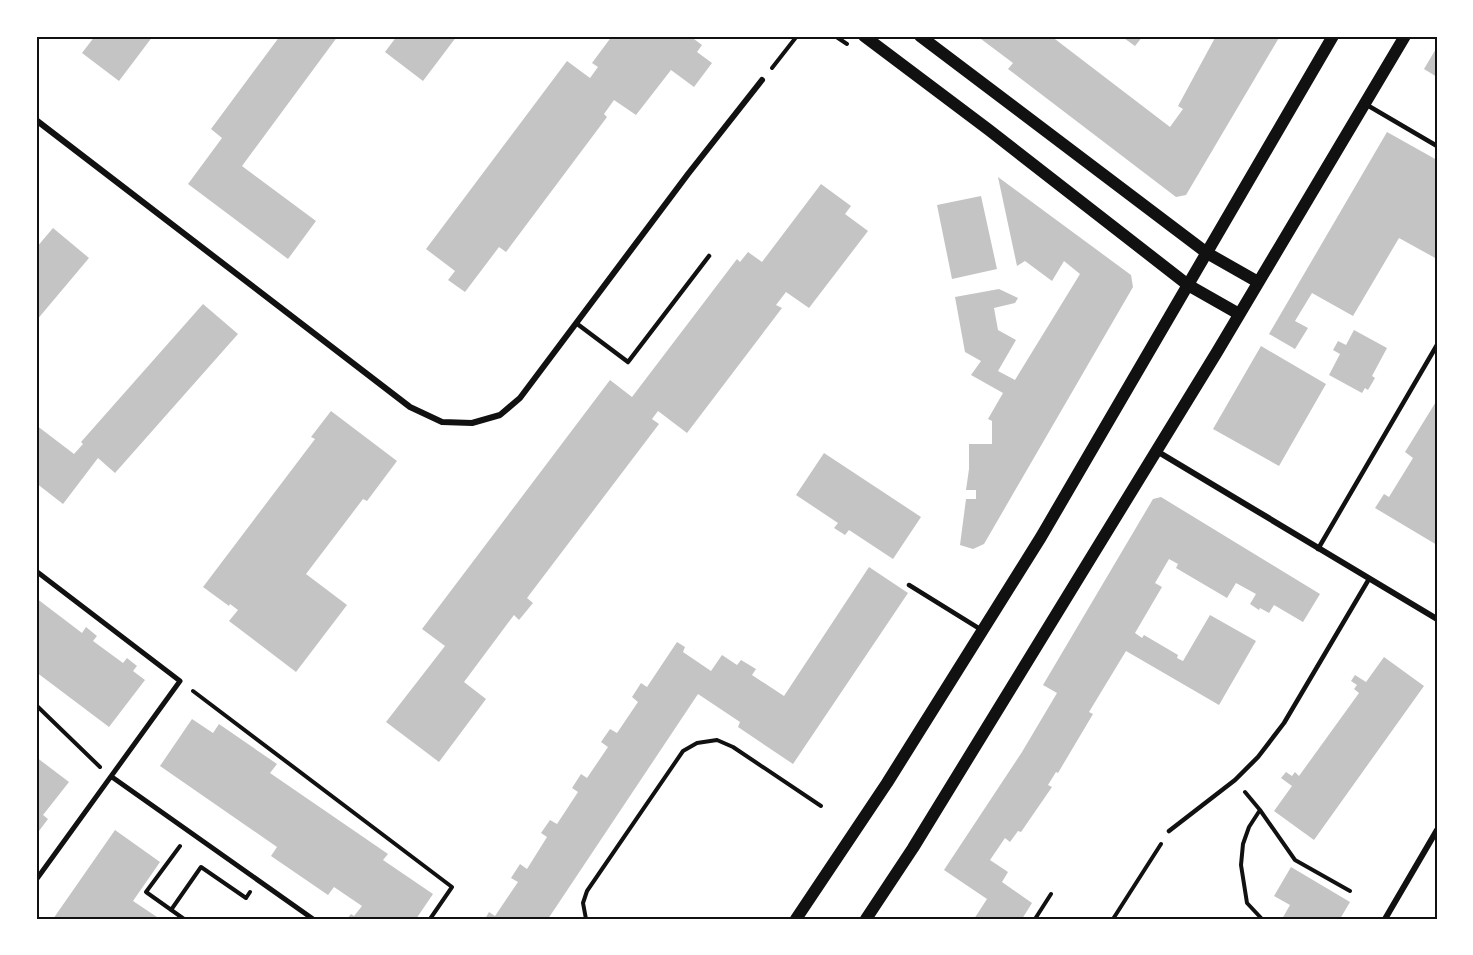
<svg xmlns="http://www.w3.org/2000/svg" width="1473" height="955" font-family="Signika,sans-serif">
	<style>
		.building { fill: #c4c4c4 }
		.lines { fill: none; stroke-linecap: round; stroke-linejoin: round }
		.path { stroke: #111; stroke-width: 4 }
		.service { stroke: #111; stroke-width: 4.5 }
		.pedestrian { stroke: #111; stroke-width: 5 }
		.minor { stroke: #111; stroke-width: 6 }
		.secondary { stroke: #111; stroke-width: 12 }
		.neatline { fill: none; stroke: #111; stroke-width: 2 }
	</style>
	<rect width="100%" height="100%" fill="#fff"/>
	<path class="building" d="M95,36H153L119,81L82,53Z
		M280,36H338L242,166L316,221L288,259L188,184L222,138L211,129Z
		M397,36H457L423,81L385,52Z
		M612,36H690L702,45L697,52L712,63L694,87L671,70L636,115L614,100L604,114L607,117L506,252L499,247L465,292L448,280L455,271L426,249L567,61L590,78L598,67L592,63Z
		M977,36H1051L1170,127L1183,109L1178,106L1216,36H1280L1186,195L1176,197L1008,69L1013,63Z
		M1121,36H1143L1135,46Z
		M1437,47V77L1424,69Z
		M1387,132L1437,160V259L1399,238L1353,316L1312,293L1295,321L1308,328L1295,349L1269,334Z
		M998,177L1131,275L1133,287L984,544L973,549L960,545L966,499H976V490H966L969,469V444H992V421L988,419L1003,393L971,375L981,361L965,352L955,297L999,289L1018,298L1015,303L994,308L998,330L1016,340L998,371L1015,380L1080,274L1064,261L1052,281L1025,261L1017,266Z
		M821,184L851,206L845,214L868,231L809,308L786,292L776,305L782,308L687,433L658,411L652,419L659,424L527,598L533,603L519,620L514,615L464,682L486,699L439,762L386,722L445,646L422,629L610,380L632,397L737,259L740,262L748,252L762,262Z
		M981,196L997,269L952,279L937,205Z
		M53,228L89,258L36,321V248Z
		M203,304L238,334L115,473L98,458L63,504L36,483V425L74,454L83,444L81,442Z
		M1354,330L1387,348L1372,376L1375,378L1368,390L1365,388L1362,393L1329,375L1340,354L1333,350L1338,341L1346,345Z
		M1261,346L1326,384L1279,466L1213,429Z
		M1437,400L1436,495L1437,545L1375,508L1384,494L1389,497L1413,458L1405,452Z
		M331,411L397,461L367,501L363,499L306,574L347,605L296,672L229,621L238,610L230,604L229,606L203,587L315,439L311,437Z
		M824,453L921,517L893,559L849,530L845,535L834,528L838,523L796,495Z
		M1161,497L1320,594L1303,622L1274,605L1269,613L1260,608L1259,610L1250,604L1256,594L1236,583L1227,598L1176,568L1178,564L1169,559L1155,583L1162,587L1135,633L1142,638L1144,635L1178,655L1177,658L1183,661L1210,615L1256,641L1219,705L1126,651L1089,712L1093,714L1058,773L1056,772L1048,785L1052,787L1021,832L1018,831L1010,842L1005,838L990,860L1008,872L1002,882L1032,903L1022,919H974L987,899L944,870L1022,752L1057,693L1043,685L1153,499Z
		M869,567L908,593L793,764L738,727L740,722L698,694L548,919H485L489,912L495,916L518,882L511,878L520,864L527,869L547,837L541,833L550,820L557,824L578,792L572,788L581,774L587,778L608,747L601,742L610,729L617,733L638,702L632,697L641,683L647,687L677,642L685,647L683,652L711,671L722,655L737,665L741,660L756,669L752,675L784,696Z
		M36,598L82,633L86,627L97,636L93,641L123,663L127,658L137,666L133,671L145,680L109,727L36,672Z
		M1384,657L1424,686L1314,840L1274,811L1292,786L1281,778L1286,772L1292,776L1295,772L1299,776L1359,693L1354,689L1357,685L1351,681L1355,675L1366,682Z
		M192,719L213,733L219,724L277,764L270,773L388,854L383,860L433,894L416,919H347L351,914L354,916L362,906L334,887L328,895L271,856L277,847L160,766Z
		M36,757L69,782L43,815L48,819L36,835Z
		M115,830L160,862L133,901L160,919H53Z
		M1291,867L1350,902L1340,919H1282L1290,905L1274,896Z"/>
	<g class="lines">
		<path class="path" d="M835,36L847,44
			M772,68L797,36
			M193,691L452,887L430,919
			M36,705L100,767
			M1245,792L1260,810L1295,860L1350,891
			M1260,810L1249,827L1243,844L1241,865L1247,903L1262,919
			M180,846L146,892L184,919
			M171,910L201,867L246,898L250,892
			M586,919L583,903L587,891L683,751L697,743L717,740L733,747L821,806
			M1035,919L1051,894
			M1113,919L1161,844"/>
		<path class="service" d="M1367,105L1437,146
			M576,323L628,362L709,256
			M1318,549L1437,345
			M909,585L980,629
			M1169,831L1235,780L1258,757L1284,723L1369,579"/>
		<path class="pedestrian" d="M36,571L180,681L36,880
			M112,777L313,919"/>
		<path class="minor" d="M36,120L410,407L442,422L472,423L500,415L520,398L688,174L762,80
			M1155,450L1437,619
			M1385,919L1437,830"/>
		<path class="secondary" d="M864,36L989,130L1188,285L1239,314
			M920,36L1207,253L1258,282
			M796,919L887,783L1041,537L1333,36
			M866,919L913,848L1217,352L1405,36"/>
	</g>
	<rect width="1473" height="955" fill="none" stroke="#ffffff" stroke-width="75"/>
	<rect x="38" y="38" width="1398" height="880" class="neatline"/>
</svg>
